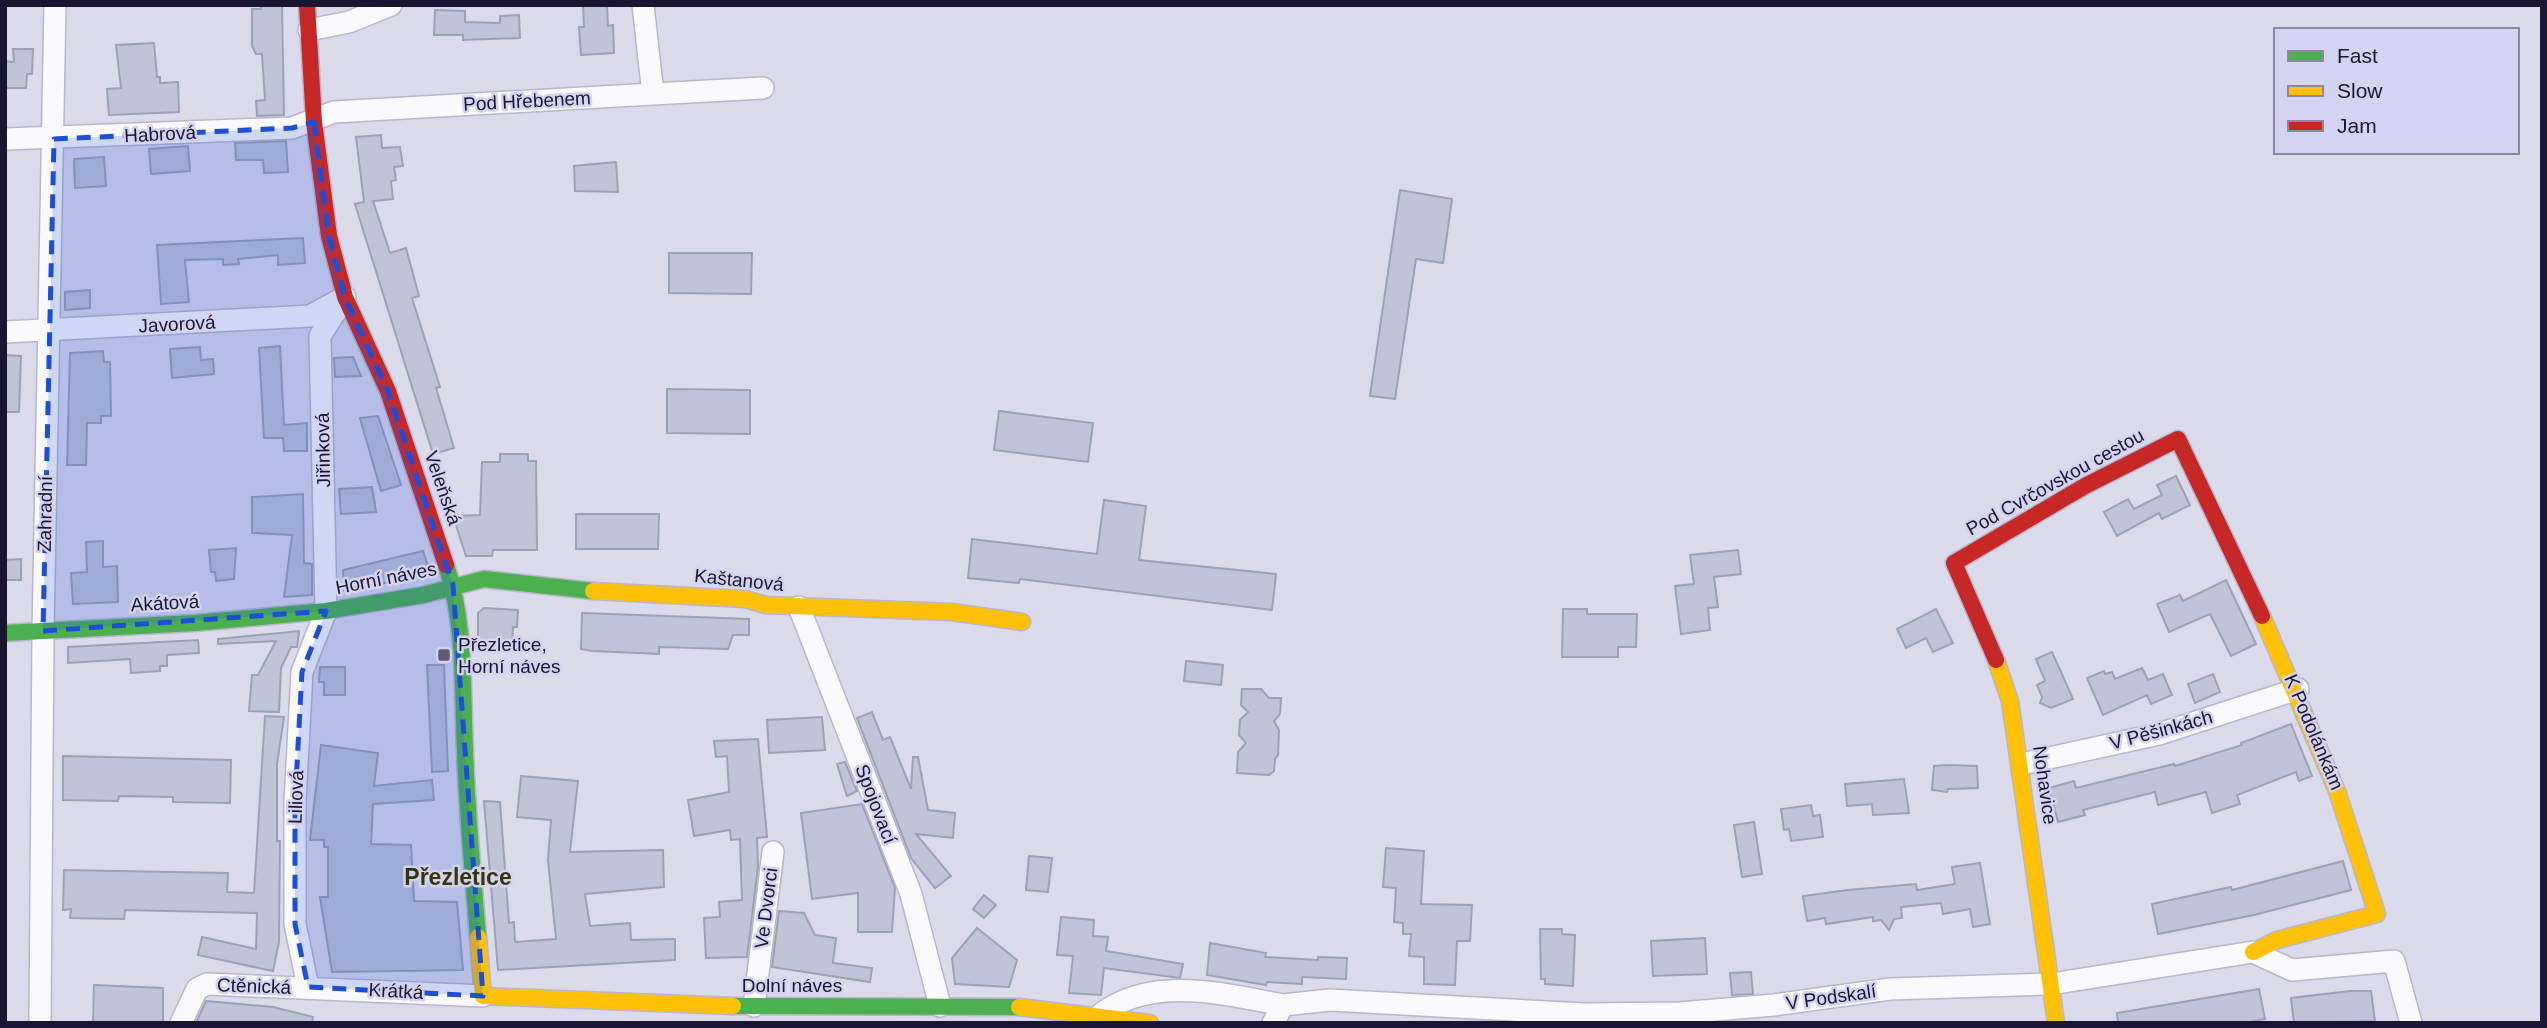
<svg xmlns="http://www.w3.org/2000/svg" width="2547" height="1028" font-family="Arial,sans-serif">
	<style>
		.building { fill: #c0c4d7; stroke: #9da1b6; stroke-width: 2 }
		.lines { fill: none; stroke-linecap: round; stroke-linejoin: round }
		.street-casing { stroke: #b8b6cc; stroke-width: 24 }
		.fast-casing { stroke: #b8b6cc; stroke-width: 19 }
		.slow-casing { stroke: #b8b6cc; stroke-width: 19 }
		.jam-casing { stroke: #b8b6cc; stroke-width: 19 }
		.street { stroke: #faf9fc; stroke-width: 21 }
		.fast { stroke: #4caf50; stroke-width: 16 }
		.slow { stroke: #ffc107; stroke-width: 16 }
		.jam { stroke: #c62828; stroke-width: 16 }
		.marked { fill: #1d4ed8; fill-opacity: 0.2; stroke: #1d4ed8; stroke-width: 5; stroke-dasharray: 14 9; stroke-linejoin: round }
		.poi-dot { fill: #5e5b72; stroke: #d5d3f2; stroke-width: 2.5 }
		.labels { text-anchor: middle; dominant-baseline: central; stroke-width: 5; stroke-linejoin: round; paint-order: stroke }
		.street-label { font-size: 19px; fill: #1a1631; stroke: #d5d3f2 }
		.poi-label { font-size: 19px; fill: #1a1631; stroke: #d5d3f2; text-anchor: start }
		.quarter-label { font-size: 23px; font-weight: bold; fill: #36350b; stroke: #d5d3f2 }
	</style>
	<rect width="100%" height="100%" fill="#dbdaeb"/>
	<path class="building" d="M261,5H282L284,115L257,116L256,101L265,100L262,54H256L252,46V9H261Z
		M583,5H607L608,26L613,25L614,53L581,55L579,27H584Z
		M435,10L465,11V22L500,23V16L519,15L520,38L463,40V35H434Z
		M154,43L157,77H160V83L178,82L179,112L109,115L107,89L121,88L116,45Z
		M13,49H33L32,74H27L26,88H5V61L14,62Z
		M381,135L382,148L400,147L403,166L394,167L396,180L391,181L393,199L373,201L390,253L406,248L419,296L412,298L440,387L436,388L454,448L433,454L355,204L364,202L356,137Z
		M286,141L288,172L264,173L263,160H236L235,143Z
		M188,146L190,171L151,174L149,149Z
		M104,157L106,186L75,188L74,159Z
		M616,162L618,192L575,191L574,166Z
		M1400,190L1452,199L1443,263L1416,259L1395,399L1370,396Z
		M303,238L305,263L278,265V255L238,259L239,264L223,265V259L185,260L189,302L161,304L157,245Z
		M669,253H752L751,294L669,293Z
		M90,290V308L65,310V292Z
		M280,346L284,425L307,423V451H284L283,438H264L259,348Z
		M200,347L201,360L213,359L214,374L172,378L170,349Z
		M103,351L104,362H110L111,416H101V423H87L86,465H67L70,353Z
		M5,355L21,356L19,412H5Z
		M353,357L361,376L335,377L334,358Z
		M667,389L750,390V434L667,433Z
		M999,411L1093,423L1088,462L994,450Z
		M378,416L401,485L381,491L360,418Z
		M500,454H528V461H536L537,550H493L492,556H466L453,516L480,515L482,462H500Z
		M2176,476L2190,505L2162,519L2159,513L2117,536L2104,512L2128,499L2134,509L2162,495L2157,485Z
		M372,487L376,512L341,514L339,489Z
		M303,494L304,563L312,564V595L284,597L292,535L252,533V497Z
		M1104,500L1146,506L1139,560L1276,574L1272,610L1020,579L1019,583L968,578L972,539L1097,554Z
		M576,514H659L658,549H576Z
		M103,541V567L117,566L118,602L73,604L71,573L87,572L86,542Z
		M236,548L234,579L216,581L215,572H211L209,550Z
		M1738,550L1741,574L1714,577L1718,607L1708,608L1710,630L1681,634L1675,586L1694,584L1690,555Z
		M423,551L431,575L344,590L343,570Z
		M21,559V580H5V560Z
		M2226,580L2256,644L2231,656L2210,614L2169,632L2157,604L2180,595L2183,601Z
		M484,608L518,610L517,627H513L512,648H478V613Z
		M1563,609H1587V614H1637L1636,647H1618V657H1562Z
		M1936,609L1953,643L1933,652L1926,638L1906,648L1897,629Z
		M582,613L749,619V635H733L728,649L659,647V654L592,651L581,649Z
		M299,631L297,647H291L281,668L279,712L249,711L252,675H258L276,641L218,644V639Z
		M198,640L199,653L167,655V666H160V671L131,673L130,659L68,663V647Z
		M2052,652L2073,699L2051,708L2040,703L2042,697L2037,685L2045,681L2036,659Z
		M1186,661L1223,665L1221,685L1184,681Z
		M427,665H444L448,771L432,772Z
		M320,667H345V695H324V682H319Z
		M2142,668L2148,680L2163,674L2172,695L2151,704L2147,695L2103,715L2087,678L2104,671L2105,674L2112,672L2115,679Z
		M2213,674L2220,692L2195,703L2188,684Z
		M1242,689H1261L1269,698H1281L1280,714L1274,721L1279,730L1278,755L1275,759L1274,771L1269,775L1237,773L1238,752L1246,743L1239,735L1240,720L1248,712L1241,705Z
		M872,712L883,740L890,737L911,789L913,757H918L928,810L955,813L953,838L916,834L951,876L935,888L911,858L857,718Z
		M265,716L284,717L277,764V841H280L279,942L273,971L198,955L202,937L256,949L257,913L125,910L124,919L70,918L71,909L63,910L64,870L228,873L227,892L254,893Z
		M822,717L825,750L769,753L767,720Z
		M2291,724L2312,776L2299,781L2296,772L2237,795L2240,804L2212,813L2206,792L2158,805L2155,792L2083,810L2085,815L2058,822L2049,788L2074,781L2076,788L2174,764L2175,766L2242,745L2241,743Z
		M758,739L767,837L757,838L758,867L747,957L706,958L704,918L720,917L719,902L742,900L740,839L731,840L730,830L694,836L688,800L729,792L727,756L716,757L714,741Z
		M321,745L378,753L374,786L432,780L434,800L373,804L371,844L411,845L414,901L457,902L463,970L332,972L320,897H328V847H324V840H310Z
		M63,756L231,760L230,803L173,802V797L119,796L118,801L63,800Z
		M845,762L857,791L847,796L837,764Z
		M1948,765L1977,766L1978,788L1948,789L1947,792L1932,790L1934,766Z
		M521,776L578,781L570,852L663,850L664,887L585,894L590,926L630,923L631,940L675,939V960L498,970L484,801L500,802L509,923L514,922L515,942L556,939L548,860L551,820L517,817Z
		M1904,779L1909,813L1873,815L1872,804L1847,806L1845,784Z
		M862,804L895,888L892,932H858V893L812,899L801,813Z
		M1811,805L1813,816L1820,815L1823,837L1791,841L1789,829L1784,830L1781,809Z
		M1754,822L1762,874L1742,877L1734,825Z
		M1386,848L1424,851L1421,904L1472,905L1470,941H1457L1455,985L1424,984V957L1409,956L1411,934H1403V923L1394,922L1396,888L1383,887Z
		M1029,856L1052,858L1048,892L1026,890Z
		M2343,861L2351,890L2254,915L2158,934L2152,904L2231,887L2232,890Z
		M1980,863L1990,924L1973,927L1970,909L1943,914L1941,903L1901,907L1902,918L1894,919L1889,930L1881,920L1873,921V917L1826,924L1825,918L1807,921L1803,896L1848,890L1916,884L1917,890L1955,884L1952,867Z
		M984,895L996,905L984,918L973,909Z
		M779,911L804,913L815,935L836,938L833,963L872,968L870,982L772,967Z
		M1061,917L1094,920L1093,936L1108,937L1106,951L1183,964L1180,978L1104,968L1101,995L1069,993L1073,956L1057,955Z
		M977,928L1017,960L1009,987L955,984L952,958Z
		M1540,929H1562V934L1575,935L1573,986L1545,984V979H1541Z
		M1705,938L1707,974L1653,976L1651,941Z
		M1210,943L1266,953L1265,957L1318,960V957L1347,958L1346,979L1302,977V984L1267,982L1266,985L1207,975Z
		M1751,972L1753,994L1732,995L1730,973Z
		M94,985L163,988V1023H93Z
		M2259,989L2265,1019L2243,1023H2118L2117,1013Z
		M2350,991H2371L2375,1021L2294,1023L2291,998Z
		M206,1001L273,1007L313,1017L312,1023H196Z"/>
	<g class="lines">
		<defs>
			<path id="street" d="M309,30L349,22L391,5
				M653,94L763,88
				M5,139L292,128L334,112L653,94L643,5
				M5,332L310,316L343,298
				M799,607L911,894L940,1006
				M2022,764L2159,734L2298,689
				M308,987L295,924V802L302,672L326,611L320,336L345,297
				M754,1006L773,852
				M1101,1014C1153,975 1224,994 1283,1005
				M40,1023L43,631L55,5
				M181,1023L197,989L207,984L483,996
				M1273,1023L1283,1005L1330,1000L1584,1014L1680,1013L1774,1005L1890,989L2051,984L2253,952L2292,970L2394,961L2411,1023"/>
			<path id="fast" d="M446,565C466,624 462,689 465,750C467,813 473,874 478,937
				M5,633L195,623L326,611L423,595L484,579L593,591
				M733,1006L1019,1007"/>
			<path id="slow" d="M593,591L745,599L766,605L952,612L1022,622
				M1996,660L2010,701L2056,1023
				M478,937L483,996L733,1006
				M2253,952L2277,940L2377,914L2337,791L2262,616
				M1019,1007L1150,1023"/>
			<path id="jam" d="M307,5L314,122L329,236L345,297L388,391L446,565
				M1996,660L1954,563L2085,486L2178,439L2262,616"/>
		</defs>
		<use href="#street" class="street-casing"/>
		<use href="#fast" class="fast-casing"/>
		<use href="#slow" class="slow-casing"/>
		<use href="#jam" class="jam-casing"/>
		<use href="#street" class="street"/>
		<use href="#fast" class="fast"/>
		<use href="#slow" class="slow"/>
		<use href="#jam" class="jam"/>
	</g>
	<path class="marked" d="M314,122L329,236L345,297L388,391L453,585L483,996L308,987L295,924V802L302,672L326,611L43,631L54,139L292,128Z"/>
	<rect class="poi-dot" x="437" y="648" width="14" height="14" rx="3.5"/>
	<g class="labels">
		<g class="street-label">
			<text transform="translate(527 101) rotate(-3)">Pod Hřebenem</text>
			<text transform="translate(160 134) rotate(-3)">Habrová</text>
			<text transform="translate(177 324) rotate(-3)">Javorová</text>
			<text transform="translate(323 450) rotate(-91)">Jiřinková</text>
			<text transform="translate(2055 482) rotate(-29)">Pod Cvrčovskou cestou</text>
			<text transform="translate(443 488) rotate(71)">Veleňská</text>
			<text transform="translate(45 514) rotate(-89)">Zahradní</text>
			<text transform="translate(386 578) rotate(-11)">Horní náves</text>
			<text transform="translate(739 580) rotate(6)">Kaštanová</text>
			<text transform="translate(165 603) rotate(-3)">Akátová</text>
			<text transform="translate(2161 730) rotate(-15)">V Pěšinkách</text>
			<text transform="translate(2314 732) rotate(67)">K Podolánkám</text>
			<text transform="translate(2045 785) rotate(82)">Nohavice</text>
			<text transform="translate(296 797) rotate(-88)">Liliová</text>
			<text transform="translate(876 804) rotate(69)">Spojovací</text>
			<text transform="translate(766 908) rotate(-83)">Ve Dvorci</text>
			<text x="792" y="985">Dolní náves</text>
			<text transform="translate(254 986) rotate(2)">Ctěnická</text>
			<text transform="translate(396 991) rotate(3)">Krátká</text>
			<text transform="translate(1831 997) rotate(-8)">V Podskalí</text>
		</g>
		<g class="poi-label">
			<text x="458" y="644">Přezletice,<tspan x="458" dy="22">Horní náves</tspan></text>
		</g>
		<g class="quarter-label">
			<text x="458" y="877">Přezletice</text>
		</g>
	</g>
	<rect width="2547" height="1028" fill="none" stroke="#1a1631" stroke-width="14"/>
	<rect x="2274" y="28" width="245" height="126" fill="#d5d3f2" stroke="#8a87a5" stroke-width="2"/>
	<rect x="2288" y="51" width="35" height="10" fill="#4caf50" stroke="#8a87a5" stroke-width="2"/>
	<text x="2337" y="63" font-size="21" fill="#1a1631">Fast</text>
	<rect x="2288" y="86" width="35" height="10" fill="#ffc107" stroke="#8a87a5" stroke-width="2"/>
	<text x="2337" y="98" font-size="21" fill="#1a1631">Slow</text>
	<rect x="2288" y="121" width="35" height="10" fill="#c62828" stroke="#8a87a5" stroke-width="2"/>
	<text x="2337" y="133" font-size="21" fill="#1a1631">Jam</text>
</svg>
